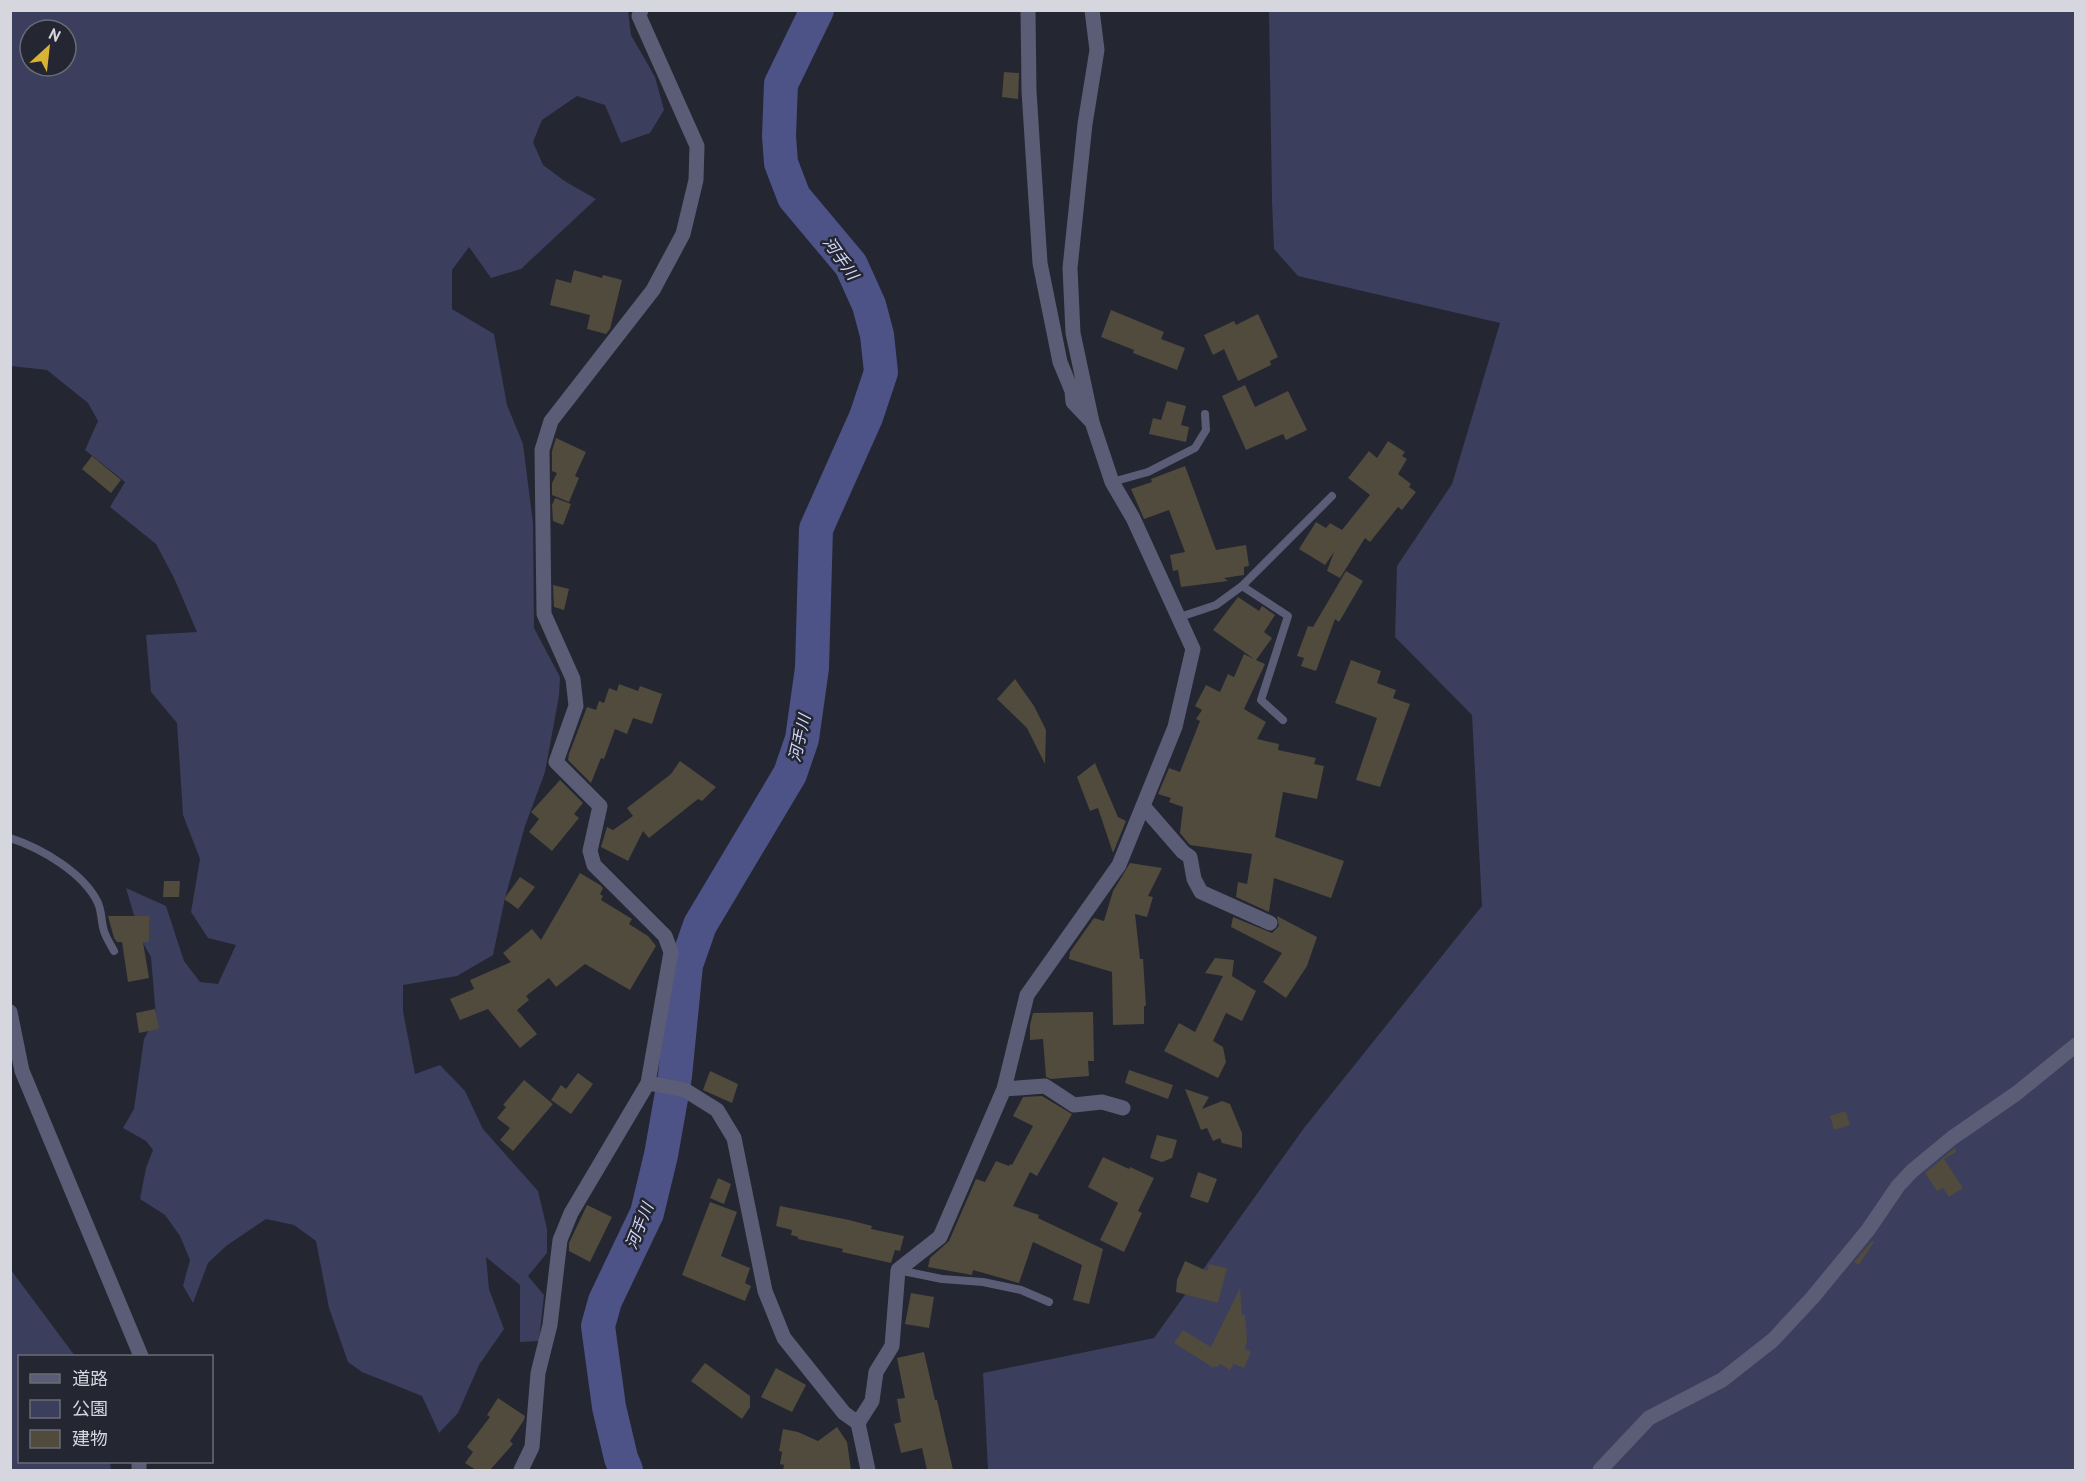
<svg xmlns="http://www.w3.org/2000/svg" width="2086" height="1481" font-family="'PT Sans','Noto Sans JP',sans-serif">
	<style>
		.green { fill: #3b3e5d; fill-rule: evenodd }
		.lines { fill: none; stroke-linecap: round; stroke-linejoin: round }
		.river { stroke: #4d5287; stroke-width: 34 }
		.building { fill: #504b3d }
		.lane { stroke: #5a5d75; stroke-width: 8 }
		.street { stroke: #5a5d75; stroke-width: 15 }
		.labels { text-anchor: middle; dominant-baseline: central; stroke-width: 5; stroke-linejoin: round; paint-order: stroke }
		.water-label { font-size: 16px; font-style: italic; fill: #d4d9fb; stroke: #242632 }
	</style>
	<rect width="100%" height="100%" fill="#242632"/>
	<path class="green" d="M11,11H628L631,35L655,77L664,110L650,133L621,143L605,105L577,96L542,120L533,142L543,165L566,182L596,199L521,269L491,278L469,247L452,270V309L494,334L507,405L523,444L533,523L534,628L560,677L559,696L545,772L525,826L505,898L493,955L457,976L403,985V1011L415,1074L440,1065L465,1091L483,1129L538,1191L547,1229V1253L528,1276L544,1295L539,1341L520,1342V1285L486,1257L489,1289L504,1329L479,1365L458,1413L439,1433L422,1396L362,1372L348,1362L329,1308L316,1241L294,1225L266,1219L226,1246L208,1263L193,1303L183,1286L190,1260L180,1236L165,1215L140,1199L146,1168L153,1150L146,1141L123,1128L134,1109L144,1039L156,1017L151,957L143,943L136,922L126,888L166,906L184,961L200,982L218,984L236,945L208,938L191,912L200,859L183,815L177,723L151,692L146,635L197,632L174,578L156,544L110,507L125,482L85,450L98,421L88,403L47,370L11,366ZM30,30H66V66H30Z
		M1269,11H2075V1470H988L983,1373L1154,1338L1304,1128L1482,906L1472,715L1395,637L1397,566L1452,484L1500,323L1298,276L1274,249L1272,201Z
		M11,1270L75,1356H20V1462H110L111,1470H11Z"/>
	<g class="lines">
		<path class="river" d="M626,1470L621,1458L609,1407L598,1326L605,1301L647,1213L661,1155L675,1076L686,965L700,925L790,774L802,739L812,668L816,529L866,417L881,372L877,335L869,305L851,265L794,197L781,163L779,136L781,84L817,10"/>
	</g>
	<path class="building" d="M1004,72L1019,73L1018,99L1002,97Z
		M574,270L602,278L603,275L622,280L610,329L606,334L587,329L590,315L550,305L556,279L571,283Z
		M1111,310L1164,332L1161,339L1185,348L1177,370L1133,353L1134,350L1101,337Z
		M1258,314L1278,357L1270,361L1271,365L1238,381L1224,349L1213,355L1204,335L1234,321L1236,325Z
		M1245,385L1255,407L1288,391L1307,430L1286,440L1283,434L1246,450L1222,396Z
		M1167,401L1186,406L1181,425L1189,427L1186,442L1149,434L1153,418L1161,420Z
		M556,438L586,452L575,476L579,478L569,502L552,495V483L557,473L552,471V451Z
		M1388,441L1405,452L1402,456L1407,459L1398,474L1411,484L1409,487L1416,492L1402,510L1398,507L1370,542L1365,538L1340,578L1327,571L1334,552L1325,565L1299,549L1316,522L1326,528L1330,523L1342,530L1370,495L1348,478L1369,451L1377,458Z
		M92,456L121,480L111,493L82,469Z
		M1185,466L1216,550L1246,545L1249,566L1244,567V575L1224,578L1228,581L1181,587L1178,570L1173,571L1170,555L1185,552L1169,510L1144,519L1131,489L1152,482L1151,479Z
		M555,498L571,504L563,525L553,521L552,505Z
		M1346,571L1363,581L1339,622L1335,619L1316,671L1301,666L1304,658L1297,656L1308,626L1313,627Z
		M553,585L569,589L564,610L554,607Z
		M1238,597L1259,611L1262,606L1275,615L1264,632L1272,638L1256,660L1265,664L1244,709L1266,722L1257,739L1279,744L1278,750L1316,758L1314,764L1324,766L1317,799L1283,792L1275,837L1344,861L1331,898L1274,878L1269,912L1236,897L1238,882L1247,884L1252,854L1190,845L1180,833L1183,807L1169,802L1171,798L1158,794L1169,768L1180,772L1200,721L1196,719L1202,710L1195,706L1206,685L1220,692L1228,674L1234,677L1244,654L1254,659L1213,630Z
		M1351,660L1381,671L1377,683L1396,690L1393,698L1410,704L1380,787L1356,780L1377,718L1335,703Z
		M1015,679L1034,706L1046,730L1045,764L1027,728L997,699Z
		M619,684L638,691L640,686L662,694L652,724L633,718L627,734L615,729L604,759L601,758L591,783L568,760L569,754L587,707L596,710L599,701L604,703L609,688L617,691Z
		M680,761L716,787L702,801L698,799L649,838L643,831L628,861L601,847L607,827L613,830L633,816L627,808L671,774Z
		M1095,763L1118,817L1126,821L1113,853L1098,808L1090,811L1077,777Z
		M560,780L583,803L574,814L579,818L552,851L529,832L539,819L531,812Z
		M1130,863L1162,868L1148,896L1153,897L1147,917L1135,914L1140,959H1143L1146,1006H1144V1024L1113,1025L1112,972L1069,959L1070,952L1094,918L1104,921L1113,891Z
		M580,873L600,885L603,888L600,894L603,896L601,900L632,919L629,924L648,936L656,946L630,990L585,964L556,987L549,978L526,996L529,1000L517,1010L537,1034L520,1048L488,1009L460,1020L450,999L474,989L470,980L511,962L503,953L532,929L541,940Z
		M520,877L535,887L518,909L504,899Z
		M164,881H180L179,897H163Z
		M108,916H149V942H143L149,978L128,982L122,942H117L114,938Z
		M1277,916L1317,937L1307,966L1286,998L1263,982L1282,953L1231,927L1233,917L1272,933L1279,926Z
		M1215,958L1234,960L1232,976L1256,991L1242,1021L1226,1013L1213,1041L1223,1047L1226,1062L1218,1078L1164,1051L1179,1023L1195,1032L1223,976L1205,973Z
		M155,1009L159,1029L139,1033L136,1013Z
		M1093,1012L1094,1061H1088L1089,1076L1051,1079L1046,1077L1043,1039L1030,1040V1025L1033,1013Z
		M1129,1070L1173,1085L1168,1099L1125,1083Z
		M710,1071L738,1084L732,1103L703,1090Z
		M578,1073L593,1084L571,1114L551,1100L561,1085L566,1089Z
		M524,1080L553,1104L513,1151L500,1140L510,1128L497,1118L506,1107L503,1105Z
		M1185,1089L1209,1097L1202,1109L1222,1101L1230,1104L1242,1133V1148L1222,1143L1220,1138L1213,1141L1207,1128L1201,1130Z
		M1042,1096L1072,1114L1037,1176L1030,1172L1013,1206L1039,1215L1038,1218L1103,1249L1089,1304L1073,1300L1082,1265L1033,1242L1019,1283L973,1270L972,1275L928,1267L930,1258L949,1241L976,1179L985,1182L996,1161L1009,1166L1010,1164L1012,1165L1033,1126L1013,1116L1023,1097Z
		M1846,1111L1850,1125L1834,1130L1830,1116Z
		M1157,1135L1177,1140L1172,1158L1162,1162L1150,1158Z
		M1955,1148L1956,1152L1944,1159L1963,1188L1949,1197L1943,1188L1937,1191L1925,1173Z
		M1103,1157L1129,1169L1130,1167L1154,1178L1138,1211L1142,1213L1124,1252L1100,1240L1118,1203L1088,1187Z
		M1198,1172L1217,1179L1208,1203L1190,1197Z
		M718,1178L731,1184L724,1204L710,1198Z
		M710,1202L737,1212L721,1256L750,1268L745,1283L751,1286L745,1301L682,1275Z
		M587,1205L612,1217L590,1262L569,1251V1243Z
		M780,1206L849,1220L872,1226L871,1229L904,1236L900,1251L895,1250L891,1263L842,1252L843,1249L798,1239V1237L791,1235L792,1230L776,1226Z
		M1872,1241L1874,1242L1859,1265L1854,1262Z
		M1185,1261L1207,1271L1209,1264L1227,1268L1218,1303L1176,1292L1177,1280Z
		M1240,1288L1242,1315H1245L1247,1340L1245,1349L1251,1352L1244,1368L1234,1364L1230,1370L1220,1364L1218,1367L1215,1366L1214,1368L1174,1343L1183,1330L1211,1347Z
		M911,1293L934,1297L929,1328L905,1324Z
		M924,1352L935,1400H937L953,1470H927L922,1448L901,1453L894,1424L901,1422L897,1399L905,1398L897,1358Z
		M705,1363L750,1396V1407L742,1419L691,1381Z
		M776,1368L806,1385L792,1412L761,1397Z
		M498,1398L525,1416L524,1420L510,1441L513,1444L490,1470H476L465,1463L473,1452L467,1447L490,1417L487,1415Z
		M837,1427L847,1442L851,1470H783L784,1465L780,1464L782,1452L779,1451L783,1429L798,1432L818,1441Z"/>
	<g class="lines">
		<path class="lane" d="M1112,482L1148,472L1195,448L1206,430L1205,414
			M1242,586L1288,616L1261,700L1283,720
			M1180,617L1216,605L1242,586L1332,496
			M10,838C41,848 84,873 98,903C102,912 101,922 104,931C106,938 111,945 114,951
			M898,1270L942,1279L983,1282L1021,1290L1049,1302"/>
		<path class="street" d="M1028,10L1029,91L1040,263L1060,362L1072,391L1073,402L1092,422
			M1143,806L1183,852L1190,857L1194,879L1201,892L1270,923
			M10,1012L22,1071L141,1356
			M648,1083L685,1090L717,1110L734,1138L765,1291L784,1338L844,1413L858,1423
			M1004,1089L1045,1086L1074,1105L1102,1102L1123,1108
			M139,1470V1462
			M521,1470L532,1447L538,1373L550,1325L560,1240L571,1213L648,1083L671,952L665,936L594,865L590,851L600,806L556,762L576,706L573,679L544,614L542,450L551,421L653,290L683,234L696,180L697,146L639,16L641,10
			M868,1470L858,1423L872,1401L876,1372L892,1346L898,1270L940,1237L1004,1089L1027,995L1119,865L1175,727L1193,649L1133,518L1112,482L1092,422L1073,333L1070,268L1085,124L1097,50L1092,10
			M1600,1470L1649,1418L1722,1380L1773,1340L1813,1297L1868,1230L1898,1186L1912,1171L1952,1138L2017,1093L2076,1045"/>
	</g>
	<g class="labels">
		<g class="water-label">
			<text transform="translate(841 258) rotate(55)">河手川</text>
			<text transform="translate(799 738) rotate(-77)">河手川</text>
			<text transform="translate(639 1226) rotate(-68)">河手川</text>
		</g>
	</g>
	<rect width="2086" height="1481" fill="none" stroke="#d5d6de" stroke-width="24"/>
	<rect x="18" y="1355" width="195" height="108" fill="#242632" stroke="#6b6c77" stroke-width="1.5"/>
	<rect x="30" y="1374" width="30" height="9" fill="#5a5d75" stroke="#6b6c77" stroke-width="1.5"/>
	<text x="72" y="1385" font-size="18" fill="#d5d6de">道路</text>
	<rect x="30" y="1400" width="30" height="18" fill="#3b3e5d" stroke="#6b6c77" stroke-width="1.5"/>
	<text x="72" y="1415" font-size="18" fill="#d5d6de">公園</text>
	<rect x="30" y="1430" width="30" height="18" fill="#504b3d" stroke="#6b6c77" stroke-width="1.5"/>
	<text x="72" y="1445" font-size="18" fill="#d5d6de">建物</text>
	<g transform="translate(48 48) rotate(27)"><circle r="28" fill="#242632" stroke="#6b6c77" stroke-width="1.5"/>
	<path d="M0-4.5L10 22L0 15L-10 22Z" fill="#d9b434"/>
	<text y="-9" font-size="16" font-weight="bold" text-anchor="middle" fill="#d5d6de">N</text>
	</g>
</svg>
